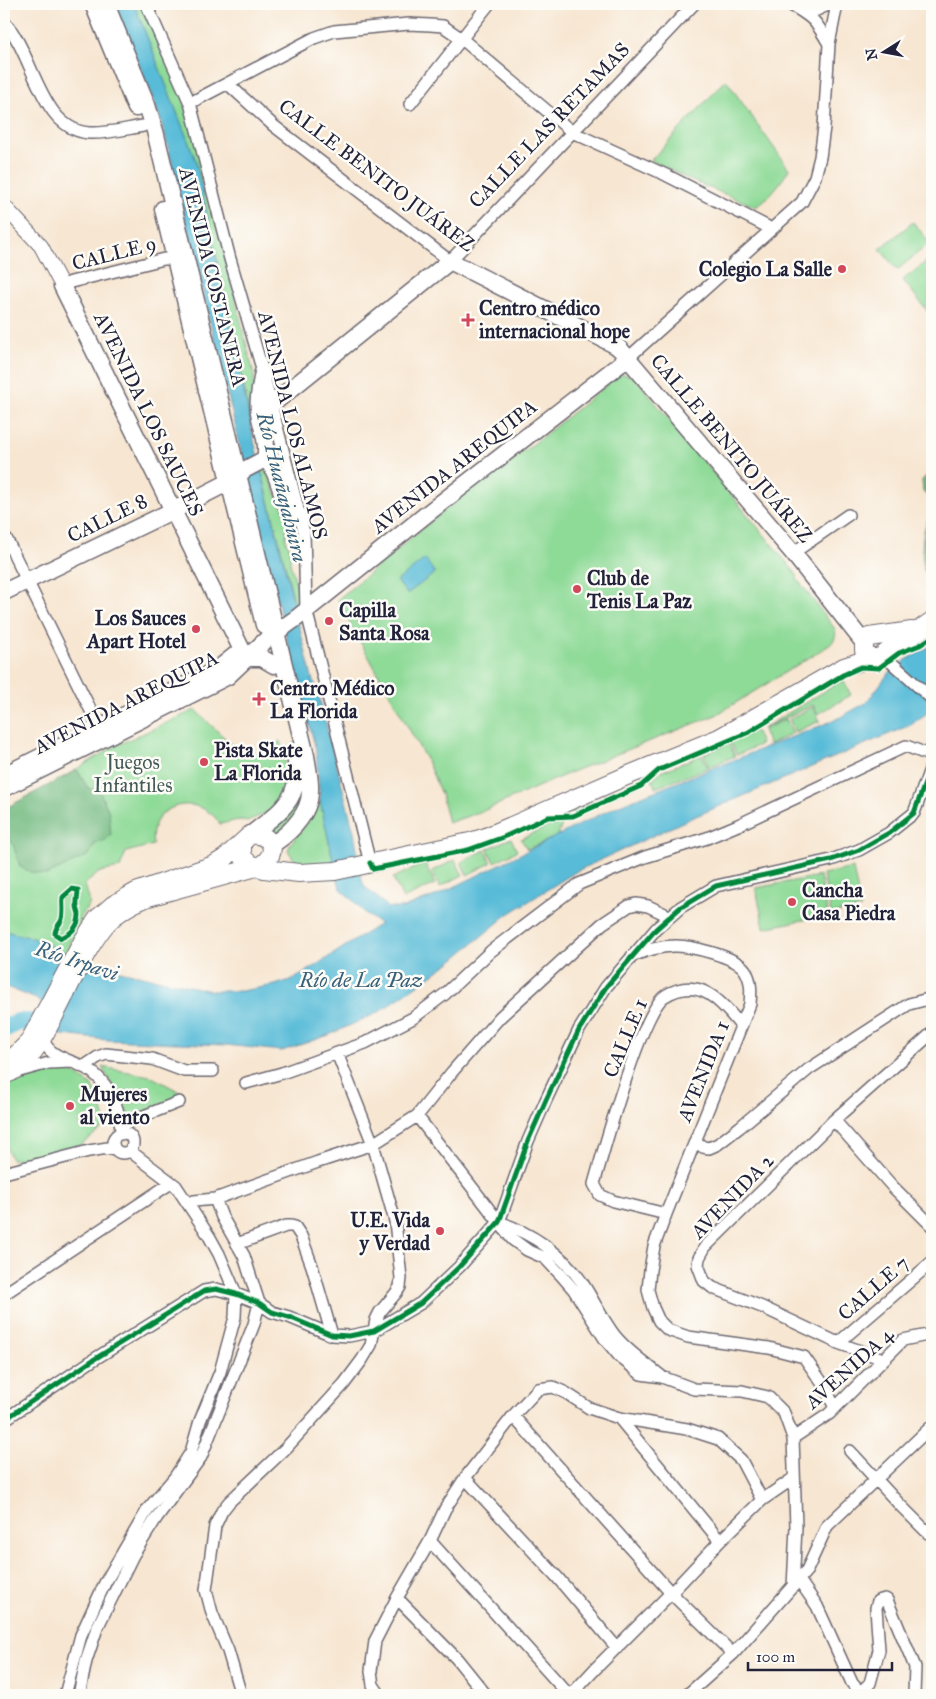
<svg xmlns="http://www.w3.org/2000/svg" width="936" height="1699" font-family="'IM FELL Great Primer',serif">
	<style>
		.green { fill: #8eda97; stroke: #587e69 }
		.forest { fill: #72ba80; stroke: #4a6e5e }
		.water { fill: #59bcd8; stroke: #3e6f8a }
		.lines { fill: none; stroke-linecap: round; stroke-linejoin: round }
		.river { stroke: #59bcd8; stroke-width: 18 }
		.minor-casing { stroke: #6d6770; stroke-width: 14 }
		.tertiary-casing { stroke: #6d6770; stroke-width: 16 }
		.secondary-casing { stroke: #6d6770; stroke-width: 19 }
		.primary-casing { stroke: #6d6770; stroke-width: 20 }
		.minor { stroke: #fff; stroke-width: 11 }
		.tertiary { stroke: #fff; stroke-width: 14 }
		.secondary { stroke: #fff; stroke-width: 16 }
		.primary { stroke: #fff; stroke-width: 18 }
		.cycleway-casing { stroke: #fdfcf7; stroke-width: 8 }
		.cycleway { stroke: #00873e; stroke-width: 5 }
		.poi-dot { fill: #d1495b; stroke: #fdfcf7; stroke-width: 2 }
		.labels { text-anchor: middle; dominant-baseline: central; stroke-width: 5; stroke-linejoin: round; paint-order: stroke }
		.street-label { font-size: 20px; fill: #22223b; stroke: #fdfcf7 }
		.poi-label { font-size: 20px; font-weight: bold; fill: #22223b; stroke: #fdfcf7; text-anchor: start }
		.park-label { font-size: 20px; fill: #425957; stroke: #fdfcf7 }
		.water-label { font-size: 21px; font-style: italic; fill: #38607a; stroke: #fdfcf7 }
	</style>
	<rect width="100%" height="100%" fill="#fdfcf7"/>
	<filter id="ink" filterUnits="userSpaceOnUse"><feTurbulence type="fractalNoise" baseFrequency=".02" numOctaves="2"/><feDisplacementMap in="SourceGraphic" scale="10" xChannelSelector="R" yChannelSelector="G"/><feConvolveMatrix kernelMatrix="1 2 1 2 8 2 1 2 1" color-interpolation-filters="sRGB"/></filter>
	<filter id="wash" filterUnits="userSpaceOnUse"><feTurbulence type="fractalNoise" baseFrequency=".0096" numOctaves="4" result="noise"/><feDisplacementMap in="SourceGraphic" scale="20" xChannelSelector="R" yChannelSelector="G"/><feGaussianBlur stdDeviation="1.12" result="paint"/><feColorMatrix in="noise" values="0 0 0 0 0 0 0 0 0 0 0 0 0 0 0 0 0 1.4 0 .05"/><feComposite in="paint" operator="in"/></filter>
	<g filter="url(#wash)">
		<rect width="100%" height="100%" fill="#f7e6d1"/>
		<path class="green" d="M134,4H146L187,102L254,375L255,422L252,425L196,161Z
			M726,80L789,169C780,185 770,196 756,207L688,179L651,160Z
			M913,222L930,243L897,270L880,249Z
			M932,257V317L903,280Z
			M622,374L632,376L636,379L797,575V579L835,629C837,636 834,642 828,646L716,715L574,771L483,811L448,823L441,794L427,761L343,611L338,599L469,490L531,446L618,376Z
			M264,467L286,515L287,523L286,541L290,549V563L298,589V602L296,609L261,468Z
			M843,680L851,695L818,714L813,705L762,729Z
			M813,707L820,721L795,732L789,719Z
			M195,710L244,756L261,753L280,741C287,765 294,793 269,811C263,815 254,818 247,821C239,818 228,823 220,824C199,790 146,804 153,845L126,852L120,868L100,872L85,884L90,903L82,916L66,954L33,938L4,931V809L44,789L115,746Z
			M786,719L793,733L769,745L763,730Z
			M755,730L761,744L737,755L730,741Z
			M729,743L735,756L709,767L704,754Z
			M702,755L708,768L655,788L653,781H650L660,772Z
			M636,782L642,783L572,814V809L579,811L580,807L586,808V804L593,805V800L600,802V797L607,799V794L614,795L615,791L621,792V788L628,789V785L635,786Z
			M299,797L302,798L299,809L277,835L271,828Z
			M320,801L334,864C313,866 299,872 288,850L291,843L309,821Z
			M564,818L558,836L527,849L521,839Z
			M511,838L517,851L494,862L487,849Z
			M485,850L491,863L467,875L461,862Z
			M455,860L463,875L439,887L432,871Z
			M425,863L435,884L403,899L393,878Z
			M853,868L861,908L831,914L823,874Z
			M820,876L828,915L764,928L756,888Z
			M102,1067L150,1076L184,1094L130,1118Z
			M51,1069L73,1072L91,1085L98,1095L106,1123L105,1126L81,1145L21,1161L18,1159L12,1160L4,1143V1084Z"/>
		<path class="forest" d="M931,471H932V571H924C922,558 921,541 925,527C928,518 931,511 932,501L923,492L922,480Z
			M77,770L88,788L100,792L109,812L111,835L104,841L95,844L89,855L47,875L33,873L20,867L14,847L4,827V809Z"/>
		<path class="water" d="M115,4H134L196,161L255,445L313,682L316,685L354,832L362,880L364,886L389,908H403L438,895L617,806L835,720L866,703L888,674L906,660L932,645V710L908,726L689,819L577,871L507,915L452,961L379,1012L329,1035L282,1051L226,1045L107,1040L54,1034L41,1001L4,986V931L33,938L92,965L212,991H241L275,985L296,978L380,924L366,914L341,889L337,878L320,801L316,750L286,636L164,131L155,104Z
			M425,559L435,573L407,594L397,581Z"/>
		<g class="lines">
			<path class="river" d="M4,1029L18,1022H54"/>
		</g>
	</g>
	<g filter="url(#ink)">
		<g class="lines">
			<defs>
				<path id="minor" d="M146,4L190,103L230,259L263,372L304,532L306,609L370,863
					M789,4C813,17 816,21 829,44
					M808,14L830,4
					M4,22C34,52 39,129 89,133C107,134 125,129 143,126
					M228,84L274,126L450,261L694,4
					M190,103L314,38L334,31L409,24L430,25L443,26L462,39L572,132L666,175L766,226L771,230
					M410,104L489,4
					M62,286L71,282L164,259H175
					M628,358L802,202L815,177L820,157L824,127L829,44L837,4
					M4,538L7,540L99,727
					M793,553L848,515
					M883,655L932,699
					M632,956C646,951 659,946 674,946C689,945 737,957 745,970C752,981 751,993 750,1004L666,1214L613,1201L600,1195L594,1184C603,1152 642,1011 665,996C699,975 721,1001 741,1026
					M43,1038C47,1056 67,1059 82,1066C107,1078 121,1107 121,1134
					M83,1067L98,1057L106,1054L152,1059L184,1071H213
					M16,1072L49,1063L71,1062
					M246,1083L282,1073L365,1043L413,1018L445,994L491,951L579,884L645,857L707,838L738,825L906,746L932,756
					M417,1116L512,1239L527,1250L545,1258L561,1275L574,1290L605,1339L620,1357L641,1374L662,1377L694,1389L742,1391L768,1397L784,1413L793,1438L796,1527L793,1587
					M834,1120L892,1186L932,1226
					M121,1125L179,1102
					M113 1143a10 10 0 1 1 20 0a10 10 0 1 1-20 0Z
					M695,1141L703,1147L709,1148L718,1144L740,1127L809,1069L909,1004L932,998
					M4,1173L89,1151L114,1147
					M188,1204L194,1201L215,1199L318,1162L373,1144L417,1116L452,1072L500,1017L602,924L629,906L636,904L648,906L669,916
					M666,1214L654,1246L650,1270L648,1290L653,1308L659,1321L668,1330L688,1337L769,1348L804,1357L825,1387L835,1408
					M499,1222C531,1233 561,1253 581,1281C593,1299 602,1319 615,1336C628,1352 645,1363 661,1376
					M237,1244L286,1226H291L295,1227L301,1236L312,1266L332,1335
					M4,1294L171,1183
					M838,1343L932,1262
					M883,1359L838,1343L762,1307L713,1288L704,1281L698,1265L699,1258L705,1247L834,1120L932,1033
					M513,1416L671,1593L733,1654
					M619,1418L720,1541
					M4,1420L93,1360L204,1291L216,1289L236,1294L259,1303L272,1312L289,1317L332,1335L349,1336L374,1331L421,1303L459,1267L499,1222L528,1141L546,1100L579,1030L606,987L656,929L681,907L716,886L831,860L859,850L889,833L914,813L932,764
					M793,1438L829,1414L903,1340L932,1334
					M850,1451L900,1505L928,1533L932,1528
					M465,1478L557,1577L617,1648
					M430,1541L569,1695
					M799,1580L817,1606L852,1683L857,1689L863,1690L870,1683L879,1650L876,1608L878,1601L885,1599L887,1600L915,1667L914,1695
					M397,1598L457,1659L486,1695
					M65,1695L81,1635L105,1583L148,1509L175,1477L191,1452L200,1421L220,1372L235,1317L236,1294L219,1254L209,1236L176,1186L130,1151
					M79,1695L86,1661L97,1628L133,1555L157,1517L201,1457L254,1324L259,1303L244,1256L222,1217L215,1199
					M241,1695L228,1651L212,1613L206,1590L215,1526L222,1511L229,1502L286,1448L344,1384L362,1360L371,1345L376,1320L380,1312L396,1293L400,1287L401,1278L395,1221L373,1144L337,1053
					M380,1695L373,1685L371,1671L375,1641L397,1598L430,1541L445,1509L465,1478L513,1416L538,1389L553,1387L566,1393L589,1408L619,1418L687,1429L718,1439L741,1460L762,1500
					M571,1695L596,1668L671,1593L720,1541L762,1500L794,1478
					M687,1695L733,1654L807,1570L827,1526L932,1426"/>
				<path id="tertiary" d="M4,206L41,246L62,286"/>
				<path id="secondary" d="M93,4L136,108
					M106,4L147,105L155,131L306,756C308,769 312,786 309,800C305,818 287,836 271,845
					M163,209L264,625
					M62,286L242,650L248,658H262L274,665
					M263,372C261,385 257,398 259,412C261,427 269,443 265,459
					M263,431L271,405L450,261L615,345L620,349L793,553L864,643
					M265,459C282,470 280,515 301,517
					M4,592L180,507L229,482L246,469L265,459
					M4,775L218,669L238,653
					M4,788L228,676L267,639L298,617L428,513L628,358
					M250,835C283,810 305,796 294,751"/>
				<path id="primary" d="M871,658L865,654L864,650V643L869,637L912,631
					M242,843V855L246,861L252,865L264,869L299,873L335,871L470,842L486,837L624,777L719,738L844,667L871,658H879L932,621
					M4,1063L14,1057L29,1042L83,941L98,918L113,905L136,892L214,865L225,858L250,835C273,832 280,854 260,866L148,897C133,903 117,912 106,924C83,952 68,991 51,1022C40,1043 27,1067 4,1075"/>
			</defs>
			<use href="#minor" class="minor-casing"/>
			<use href="#tertiary" class="tertiary-casing"/>
			<use href="#secondary" class="secondary-casing"/>
			<use href="#primary" class="primary-casing"/>
			<use href="#minor" class="minor"/>
			<use href="#tertiary" class="tertiary"/>
			<use href="#secondary" class="secondary"/>
			<use href="#primary" class="primary"/>
			<defs>
				<path id="cycleway" d="M370,863L373,869L468,850L504,837L548,817L573,816L641,786L659,770L749,732L843,675L861,667L879,668L899,653L920,645L932,637
					M72,889L78,890C78,895 77,898 77,902C76,906 78,910 79,914C79,926 71,934 61,938L55,934C55,927 60,925 62,919C64,912 62,904 63,897Z
					M4,1420L93,1360L204,1291L216,1289L236,1294L259,1303L272,1312L289,1317L332,1335L349,1336L374,1331L421,1303L459,1267L499,1222L528,1141L546,1100L579,1030L606,987L656,929L681,907L716,886L831,860L859,850L889,833L914,813L932,764"/>
			</defs>
			<use href="#cycleway" class="cycleway-casing"/>
			<use href="#cycleway" class="cycleway"/>
		</g>
	</g>
	<g class="poi-dot">
		<circle cx="842" cy="269" r="5"/>
		<path d="M465.5 312.5h5v5h5v5h-5v5h-5v-5h-5v-5h5z"/>
		<circle cx="577" cy="589" r="5"/>
		<circle cx="329" cy="621" r="5"/>
		<circle cx="196" cy="629" r="5"/>
		<path d="M256.5 691.5h5v5h5v5h-5v5h-5v-5h-5v-5h5z"/>
		<circle cx="204" cy="762" r="5"/>
		<circle cx="792" cy="902" r="5"/>
		<circle cx="70" cy="1106" r="5"/>
		<circle cx="440" cy="1231" r="5"/>
	</g>
	<g class="labels">
		<g class="street-label">
			<text transform="translate(549 125) rotate(-46)">CALLE LAS RETAMAS</text>
			<text transform="translate(377 175) rotate(37)">CALLE BENITO JUÁREZ</text>
			<text transform="translate(114 253) rotate(-14)">CALLE 9</text>
			<text transform="translate(213 277) rotate(76)">AVENIDA COSTANERA</text>
			<text transform="translate(149 414) rotate(64)">AVENIDA LOS SAUCES</text>
			<text transform="translate(293 425) rotate(76)">AVENIDA LOS ALAMOS</text>
			<text transform="translate(732 448) rotate(50)">CALLE BENITO JUÁREZ</text>
			<text transform="translate(454 466) rotate(-38)">AVENIDA AREQUIPA</text>
			<text transform="translate(107 518) rotate(-26)">CALLE 8</text>
			<text transform="translate(126 702) rotate(-27)">AVENIDA AREQUIPA</text>
			<text transform="translate(625 1038) rotate(-67)">CALLE 1</text>
			<text transform="translate(703 1071) rotate(-68)">AVENIDA 1</text>
			<text transform="translate(732 1196) rotate(-46)">AVENIDA 2</text>
			<text transform="translate(873 1288) rotate(-41)">CALLE 7</text>
			<text transform="translate(849 1368) rotate(-42)">AVENIDA 4</text>
		</g>
		<g class="poi-label">
			<text x="832" y="269" text-anchor="end">Colegio La Salle</text>
			<text x="479" y="308">Centro médico<tspan x="479" dy="23">internacional hope</tspan></text>
			<text x="587" y="578">Club de<tspan x="587" dy="23">Tenis La Paz</tspan></text>
			<text x="339" y="610">Capilla<tspan x="339" dy="23">Santa Rosa</tspan></text>
			<text x="186" y="618" text-anchor="end">Los Sauces<tspan x="186" dy="23">Apart Hotel</tspan></text>
			<text x="270" y="688">Centro Médico<tspan x="270" dy="23">La Florida</tspan></text>
			<text x="214" y="750">Pista Skate<tspan x="214" dy="23">La Florida</tspan></text>
			<text x="802" y="890">Cancha<tspan x="802" dy="23">Casa Piedra</tspan></text>
			<text x="80" y="1094">Mujeres<tspan x="80" dy="23">al viento</tspan></text>
			<text x="430" y="1220" text-anchor="end">U.E. Vida<tspan x="430" dy="23">y Verdad</tspan></text>
		</g>
		<g class="park-label">
			<text x="133" y="762">Juegos<tspan x="133" dy="23">Infantiles</tspan></text>
		</g>
		<g class="water-label">
			<text transform="translate(282 487) rotate(76)">Río Huañajahuira</text>
			<text transform="translate(77 961) rotate(18)">Río Irpavi</text>
			<text x="361" y="980">Río de La Paz</text>
		</g>
	</g>
	<rect width="936" height="1699" fill="none" stroke="#fdfcf7" stroke-width="20"/>
	<g transform="translate(884 52) rotate(259)" stroke="#fdfcf7" stroke-width="4" paint-order="stroke">
	<path d="M0-4L9 19L0 12L-9 19Z" fill="#22223b"/>
	<text y="-8" font-size="14" font-weight="bold" text-anchor="middle" fill="#22223b">N</text>
	</g>
	<path d="M748 1662v8h144v-8" fill="none" stroke="#22223b" stroke-width="2.5"/>
	<text x="756" y="1662" font-size="15" fill="#22223b" stroke="#fdfcf7" stroke-width="4" paint-order="stroke">100 m</text>
</svg>
